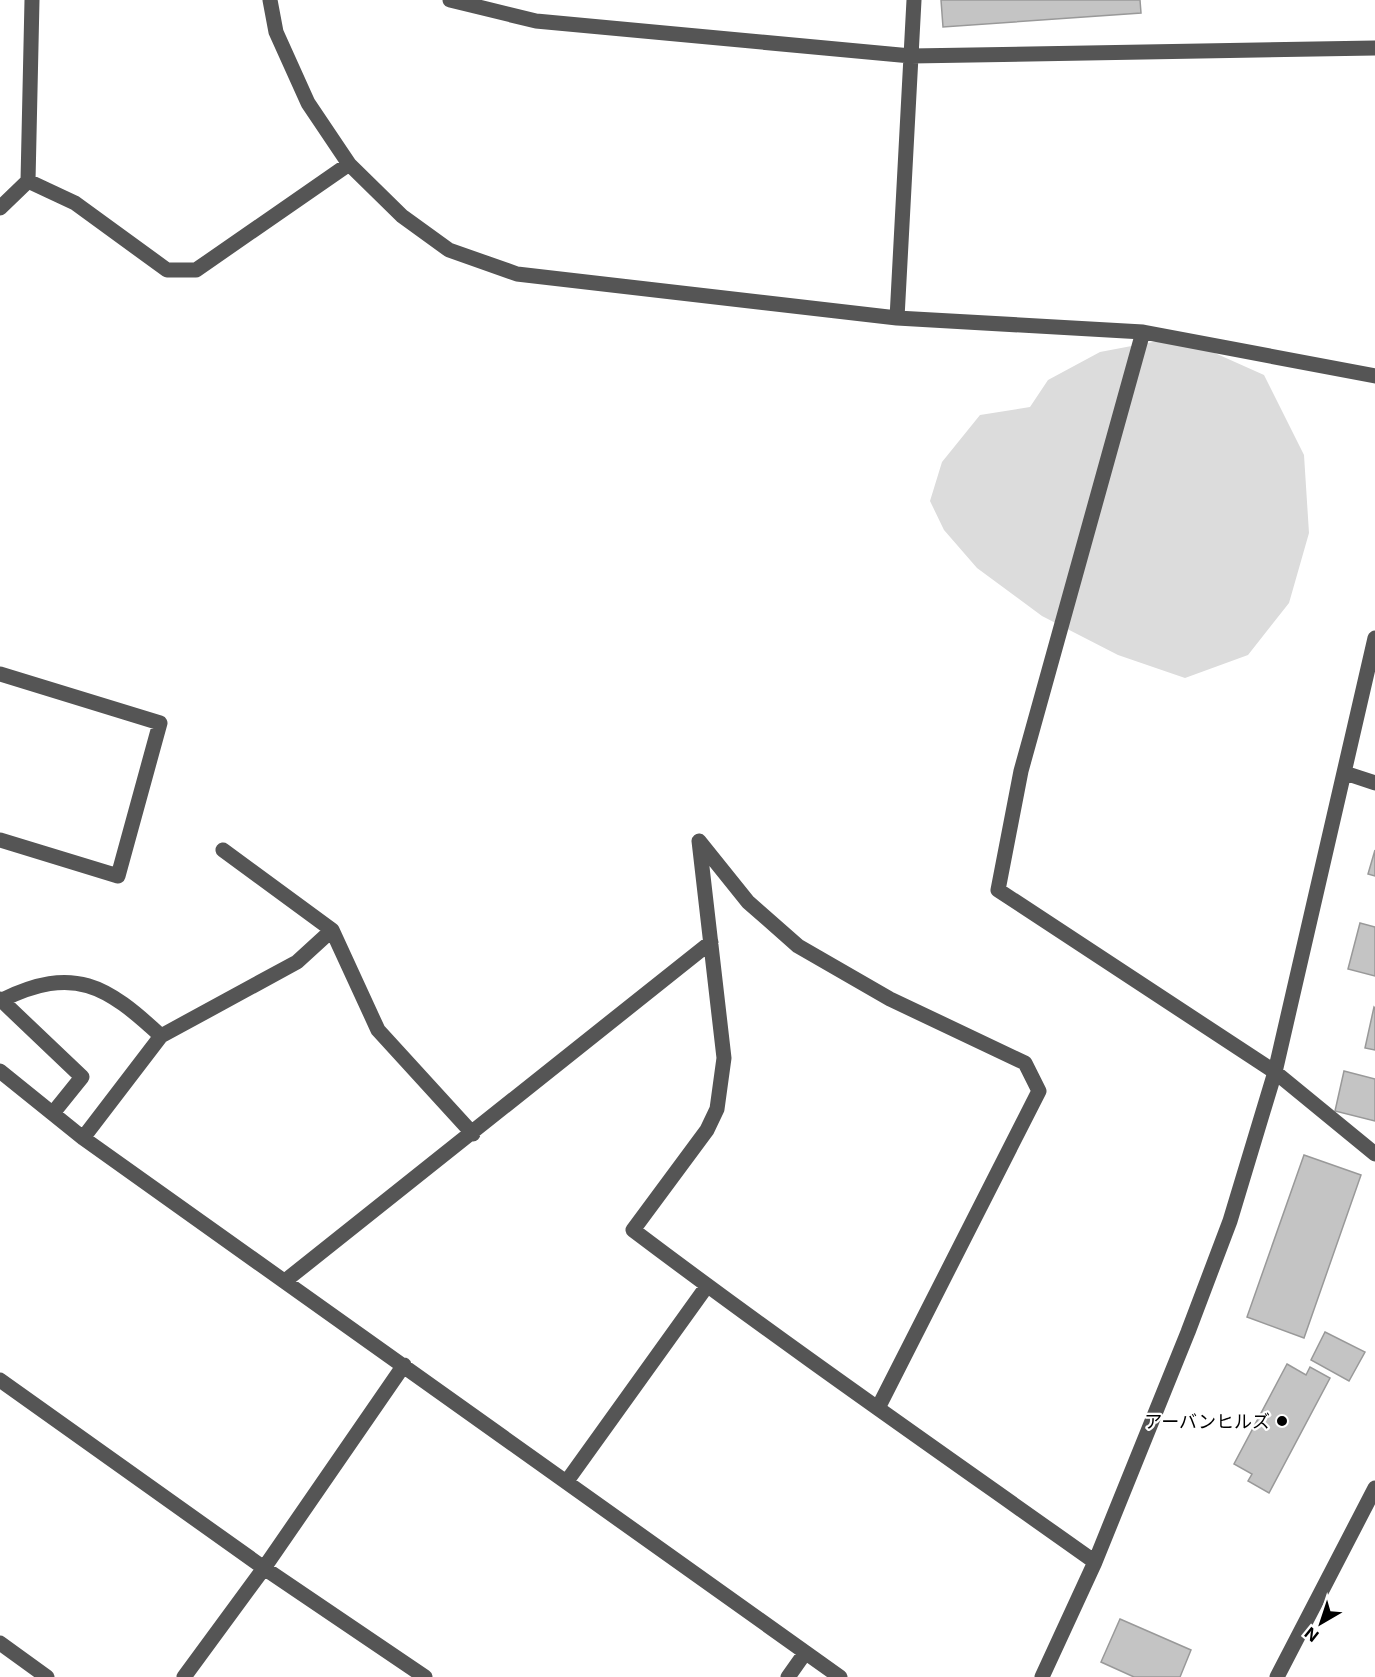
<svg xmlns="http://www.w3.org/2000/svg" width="1375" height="1677" font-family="Inter,'Noto Sans JP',sans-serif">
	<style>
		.green { fill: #dcdcdc }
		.building { fill: #c4c4c4; stroke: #999; stroke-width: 1.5 }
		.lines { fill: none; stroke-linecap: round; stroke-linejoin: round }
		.minor { stroke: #555; stroke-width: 15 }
		.poi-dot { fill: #000; stroke: #fff; stroke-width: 2 }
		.labels { text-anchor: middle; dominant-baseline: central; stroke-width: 4.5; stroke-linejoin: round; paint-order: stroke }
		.poi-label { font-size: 18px; fill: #000; stroke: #fff; text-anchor: end }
	</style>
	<rect width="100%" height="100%" fill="#fff"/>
	<path class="green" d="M1179,337L1264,375L1304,455L1309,533L1289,603L1248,655L1185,678L1118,655L1042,616L977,568L944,530L930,501L942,462L980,415L1030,407L1048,380L1100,352Z"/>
	<path class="building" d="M941,0H1140L1141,13L943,27Z
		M1375,850V876L1368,874Z
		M1360,923L1375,927V976L1348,969Z
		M1374,1007L1375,1008V1050L1365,1048Z
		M1344,1071L1375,1079V1121L1335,1111Z
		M1304,1155L1361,1175L1304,1338L1247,1317Z
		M1325,1332L1365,1352L1349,1381L1311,1360Z
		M1287,1364L1306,1375L1310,1367L1330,1378L1269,1493L1248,1481L1252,1474L1234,1464Z
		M1120,1619L1191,1650L1180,1677H1134L1101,1662Z"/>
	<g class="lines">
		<path class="minor" d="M270,0L276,32L308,103L349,164L402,216L449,250L517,274L897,318L1143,332L1375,376
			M450,0L536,21L911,56L1375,48
			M28,181L75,203L167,270H196L349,164
			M0,208L28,181L32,0
			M897,318L914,0
			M1143,332L1021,771L998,890L1275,1072L1375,1154
			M0,674L160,723L118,876L0,840
			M1345,773L1375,783
			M223,850L332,930L378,1030L473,1134
			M0,999L82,1077L53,1113
			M2,1000C74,965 106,985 161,1036
			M0,1071L83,1138L840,1677
			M83,1138L161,1036L297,962L332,930
			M285,1281L711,942
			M0,1380L264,1568L425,1677
			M878,1408L1039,1091L1025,1063L890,999L798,946L748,902L699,841L724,1058L717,1109L707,1130L633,1230C784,1344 940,1452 1095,1562
			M567,1481L707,1286
			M0,1643L47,1677
			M184,1677L264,1568L404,1365
			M788,1677L805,1653
			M1042,1677L1095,1562L1188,1332L1230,1221L1275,1072L1375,638
			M1277,1677L1375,1488"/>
	</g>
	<circle class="poi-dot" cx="1282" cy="1421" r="6"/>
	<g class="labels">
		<g class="poi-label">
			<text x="1270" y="1421">アーバンヒルズ</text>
		</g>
	</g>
	<g transform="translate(1321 1623) rotate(219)" stroke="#ffffff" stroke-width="4.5" paint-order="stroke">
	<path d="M0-4.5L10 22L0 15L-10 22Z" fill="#000000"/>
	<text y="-9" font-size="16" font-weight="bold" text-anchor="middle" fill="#000000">N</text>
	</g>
</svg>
